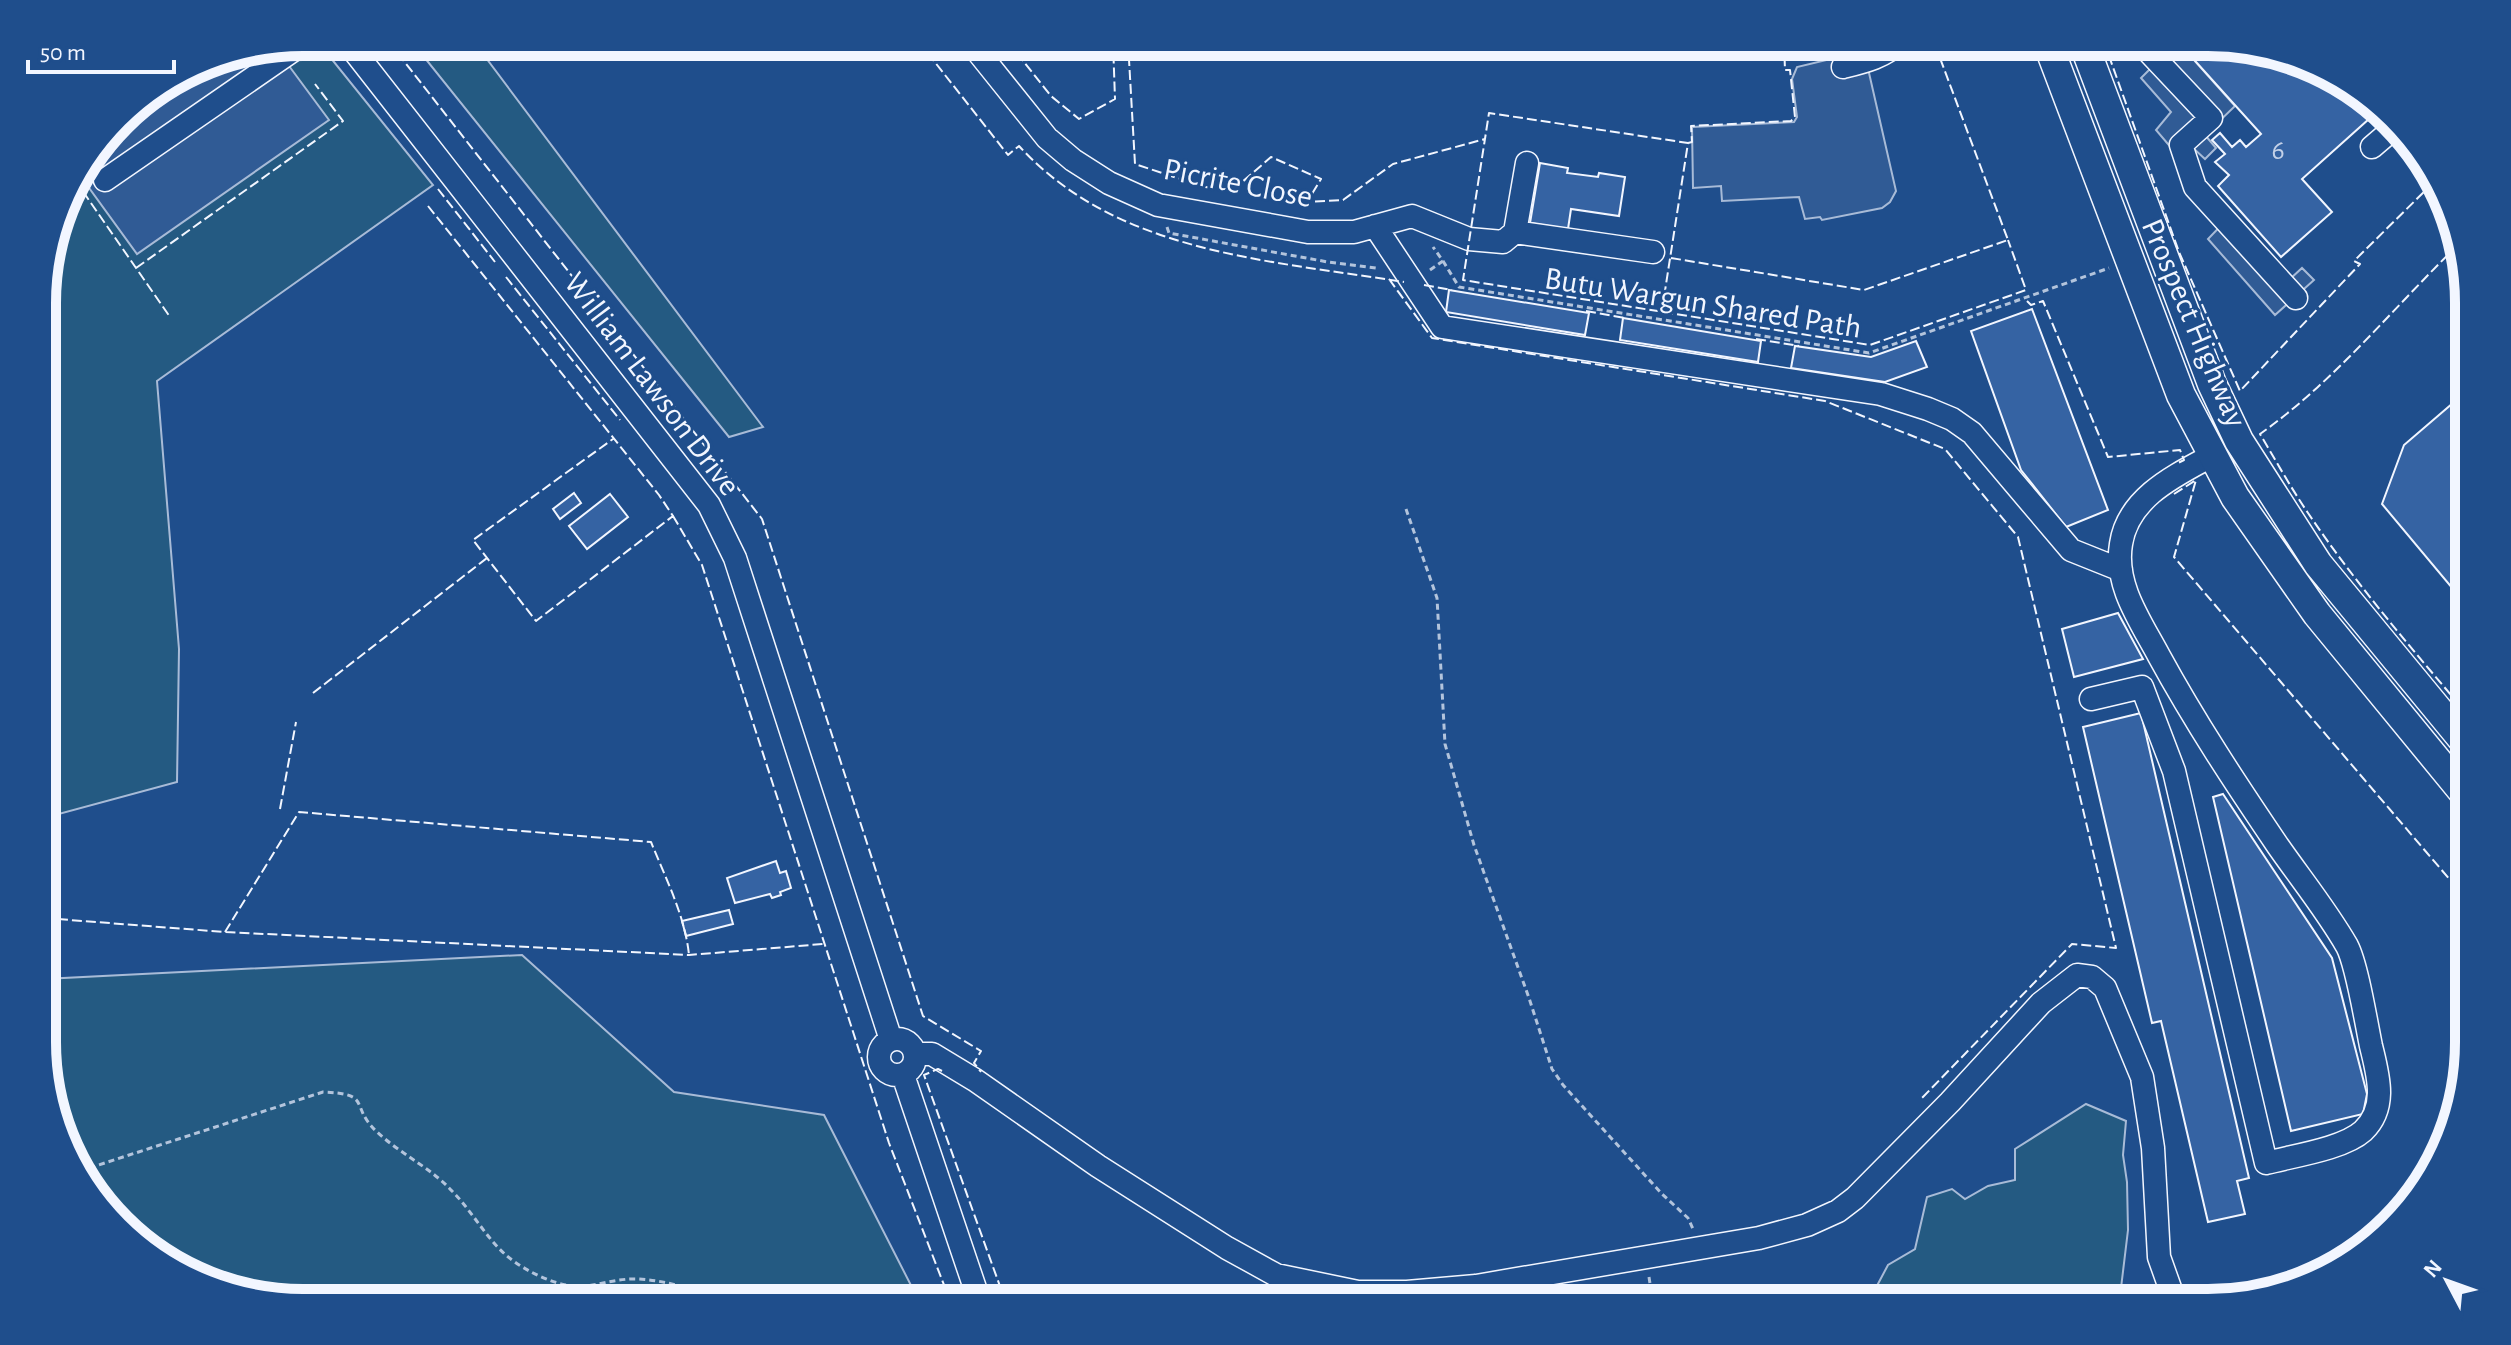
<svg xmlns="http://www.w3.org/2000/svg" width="2511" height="1345" font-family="'Alegreya Sans',sans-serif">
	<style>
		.green { fill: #245a82; stroke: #a8bbd7; stroke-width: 2 }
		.parking { fill: #305b95; stroke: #a8bbd7; stroke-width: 2 }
		.building { fill: #3563a3; stroke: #f2f6ff; stroke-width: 2 }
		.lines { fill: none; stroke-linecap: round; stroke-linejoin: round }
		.minor-casing { stroke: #f2f6ff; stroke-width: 25 }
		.major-casing { stroke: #f2f6ff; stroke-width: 31 }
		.path { stroke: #b3c4dc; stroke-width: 3; stroke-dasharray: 6 4; stroke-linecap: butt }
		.minor { stroke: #1f4e8c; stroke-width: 22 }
		.major { stroke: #1f4e8c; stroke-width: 28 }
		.fence { stroke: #f2f6ff; stroke-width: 2; stroke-dasharray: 10 4; stroke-linecap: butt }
		.labels { text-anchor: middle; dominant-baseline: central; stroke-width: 6; stroke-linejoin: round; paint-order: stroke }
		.number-label { font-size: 28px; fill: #c3d1e8 }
		.street-label { font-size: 32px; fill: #f2f6ff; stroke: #1f4e8c }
		.rim { fill: none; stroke: #f2f6ff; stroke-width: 10 }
	</style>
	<rect width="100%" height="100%" fill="#1f4e8c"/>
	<path class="green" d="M303,42H318L433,185L157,381L179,649L177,782L44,818L43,285L69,187L130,107L203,62Z
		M412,42H474L763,427L729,437Z
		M522,955L674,1092L824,1115L920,1303H303L187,1276L86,1188L44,1077V979Z
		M2086,1104L2126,1121L2123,1155L2127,1182L2128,1230L2121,1288L2108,1302L1872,1303L1871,1297L1888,1265L1915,1249L1927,1197L1952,1189L1965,1199L1988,1186L2015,1180V1149Z"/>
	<path class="parking" d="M2151,42H2178L2235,106L2205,135L2216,148L2205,159L2191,146L2179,157L2156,130L2171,112L2141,78L2152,67Z
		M275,47L329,120L137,254L79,174L115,127L211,60Z
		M1864,51L1896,191L1890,202L1882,208L1822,220L1820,217L1805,219L1799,197L1722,201L1721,186L1693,188L1692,127L1794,122L1797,117L1792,79L1797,67Z
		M2232,214L2290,279L2302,268L2314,280L2275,315L2208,239Z"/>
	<path class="building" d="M1541,42H1628V56L1542,60Z
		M1671,42H1774V48L1672,54Z
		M2178,42H2208L2324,69L2385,123L2378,129L2369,119L2302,179L2332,212L2281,257L2218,186L2229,175L2215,162L2225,154L2212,140L2220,133L2232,147L2240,140L2246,147L2261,134Z
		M1540,163L1568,168L1567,173L1598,177L1599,173L1625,177L1619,216L1571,209L1568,229L1530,223Z
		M1449,290L1589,313L1585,335L1446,312Z
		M2032,309L2108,510L2066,527L2021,470L1971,331Z
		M1623,318L1761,341L1758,362L1620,340Z
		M1916,341L1927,367L1885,382L1791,368L1795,346L1871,357Z
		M2467,391L2468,607L2382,504L2404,445Z
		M574,493L581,503L560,519L553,509Z
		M610,494L628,517L587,549L569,526Z
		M2118,613L2143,659L2074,677L2062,629Z
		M2141,713L2249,1178L2237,1181L2245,1214L2208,1222L2161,1021L2152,1023L2083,727Z
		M2223,794L2332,958L2367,1094L2363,1114L2291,1131L2213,797Z
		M776,861L780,873L786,871L791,888L780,892L781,895L772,898L770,894L735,903L727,878Z
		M729,910L733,924L686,936L682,921Z"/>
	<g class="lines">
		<defs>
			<path id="minor" d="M347,42L709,505L735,558L891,1040
				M970,42L1047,138L1073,160L1109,183L1158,205L1308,232H1354L1412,216L1469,239L1503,242L1515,232L1653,252
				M2143,42L2146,49L2211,118L2181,145L2195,187L2296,298
				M1843,67C1863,62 1885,57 1899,42
				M2372,147L2393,129
				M105,180L305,42
				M1375,226L1442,327L1881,394L1928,409L1952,419L1972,433L2071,550L2121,570
				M1515,232L1527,163
				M2091,699L2142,687L2174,771L2266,1163C2292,1156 2343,1149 2363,1131C2388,1107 2378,1075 2371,1046C2366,1022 2357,965 2347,946C2327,911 2301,879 2278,846C2236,784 2195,722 2159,656C2141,622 2114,585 2121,544C2128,497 2176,475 2213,455
				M879 1057a18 18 0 1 1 36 0a18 18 0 1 1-36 0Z
				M915,1054H932L975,1080L1098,1166L1227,1248L1276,1275L1358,1292H1407L1476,1286L1759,1238L1807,1225L1838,1211L1855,1198L1950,1102L2041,1003L2077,975L2092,977L2105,988L2142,1077L2153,1148L2159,1257L2175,1302
				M903,1075L980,1303"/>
			<path id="major" d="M2047,42L2181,395L2235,497L2317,614L2468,798
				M2083,42L2212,384L2239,441L2318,564L2468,746"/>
		</defs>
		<use href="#minor" class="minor-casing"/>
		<use href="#major" class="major-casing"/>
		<path class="path" d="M1167,227L1169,233L1328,262L1376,268
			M1443,261L1459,287L1869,353L2109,268
			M1430,270L1443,261L1433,247
			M1406,509L1437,598L1445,744L1474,845L1529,998L1552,1069L1563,1085L1662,1194L1688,1218L1693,1229
			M80,1171L323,1092C373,1094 349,1105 376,1131C400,1154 430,1167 452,1191C472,1211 486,1238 507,1256C526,1272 561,1289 585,1286C603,1284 620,1278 639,1279C673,1281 706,1294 739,1303
			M1649,1277L1653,1303"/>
		<use href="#minor" class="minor"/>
		<use href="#major" class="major"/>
		<path class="fence" d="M389,42L762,519L923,1016L981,1051L974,1063L981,1072
			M919,42L1008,155L1019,146C1118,254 1269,260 1404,282
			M1008,42L1051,96L1079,119L1115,99L1113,42
			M1128,42L1135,164L1204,187L1233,190L1271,157L1321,179L1307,202L1343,200L1393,164L1485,139
			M2104,42L2179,252L2240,391L2360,264L2354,261L2434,182
			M127,112L161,88
			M1688,143L1692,142L1691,126L1791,121L1795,117L1790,70H1785L1784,42
			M75,180L170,317
			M438,189L495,262
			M428,206L659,495L673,516L536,621L473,540L613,439
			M2458,245C2392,309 2335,381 2260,434C2276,461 2291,488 2308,513C2356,584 2412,649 2468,715
			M1671,258L1864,290L2008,240L1934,42
			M136,268L343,121L315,84
			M506,277L620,420
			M1389,279L1432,338L1825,401L1945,449L2018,537L2116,948L2072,944L1922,1098
			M1424,285L1452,290
			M2027,301L2031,305L2043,301L2108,457L2180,450L2184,460L2178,463
			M1662,310L1688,143L1489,113L1463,280L1870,345L2026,290L2008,240
			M1586,311L1625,318
			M1756,339L1799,346
			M2174,494L2196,480L2174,557L2469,902
			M673,516L702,565L889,1143L951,1303
			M313,693L487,558
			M280,809L296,722
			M44,918L225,932L689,955L823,944
			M225,932L299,812L651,842C666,879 685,916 689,955
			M942,1071L938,1069L924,1075L1006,1303"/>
	</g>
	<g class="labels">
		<g class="number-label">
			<text x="2278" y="151">6</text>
		</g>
		<g class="street-label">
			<text transform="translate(1238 183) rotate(11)">Picrite Close</text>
			<text transform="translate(1703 303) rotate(9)">Butu Wargun Shared Path</text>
			<text transform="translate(2194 323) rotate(67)">Prospect Highway</text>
			<text transform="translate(652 384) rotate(53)">William Lawson Drive</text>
		</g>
	</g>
	<path d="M0 0H2511V1345H0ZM303 56H2208A247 247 0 0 1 2455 303V1042A247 247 0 0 1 2208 1289H303A247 247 0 0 1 56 1042V303A247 247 0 0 1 303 56Z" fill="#1f4e8c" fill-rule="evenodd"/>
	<path class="rim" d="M303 56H2208A247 247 0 0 1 2455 303V1042A247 247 0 0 1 2208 1289H303A247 247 0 0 1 56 1042V303A247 247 0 0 1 303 56Z"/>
	<g transform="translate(2447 1281) rotate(311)" stroke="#1f4e8c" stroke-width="6" paint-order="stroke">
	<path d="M0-6L14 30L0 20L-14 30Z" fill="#f2f6ff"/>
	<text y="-12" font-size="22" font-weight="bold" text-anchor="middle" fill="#f2f6ff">N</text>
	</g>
	<path d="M28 60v12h146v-12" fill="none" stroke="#f2f6ff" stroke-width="4"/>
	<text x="40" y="60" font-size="24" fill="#f2f6ff" stroke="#1f4e8c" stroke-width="6" paint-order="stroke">50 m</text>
</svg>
